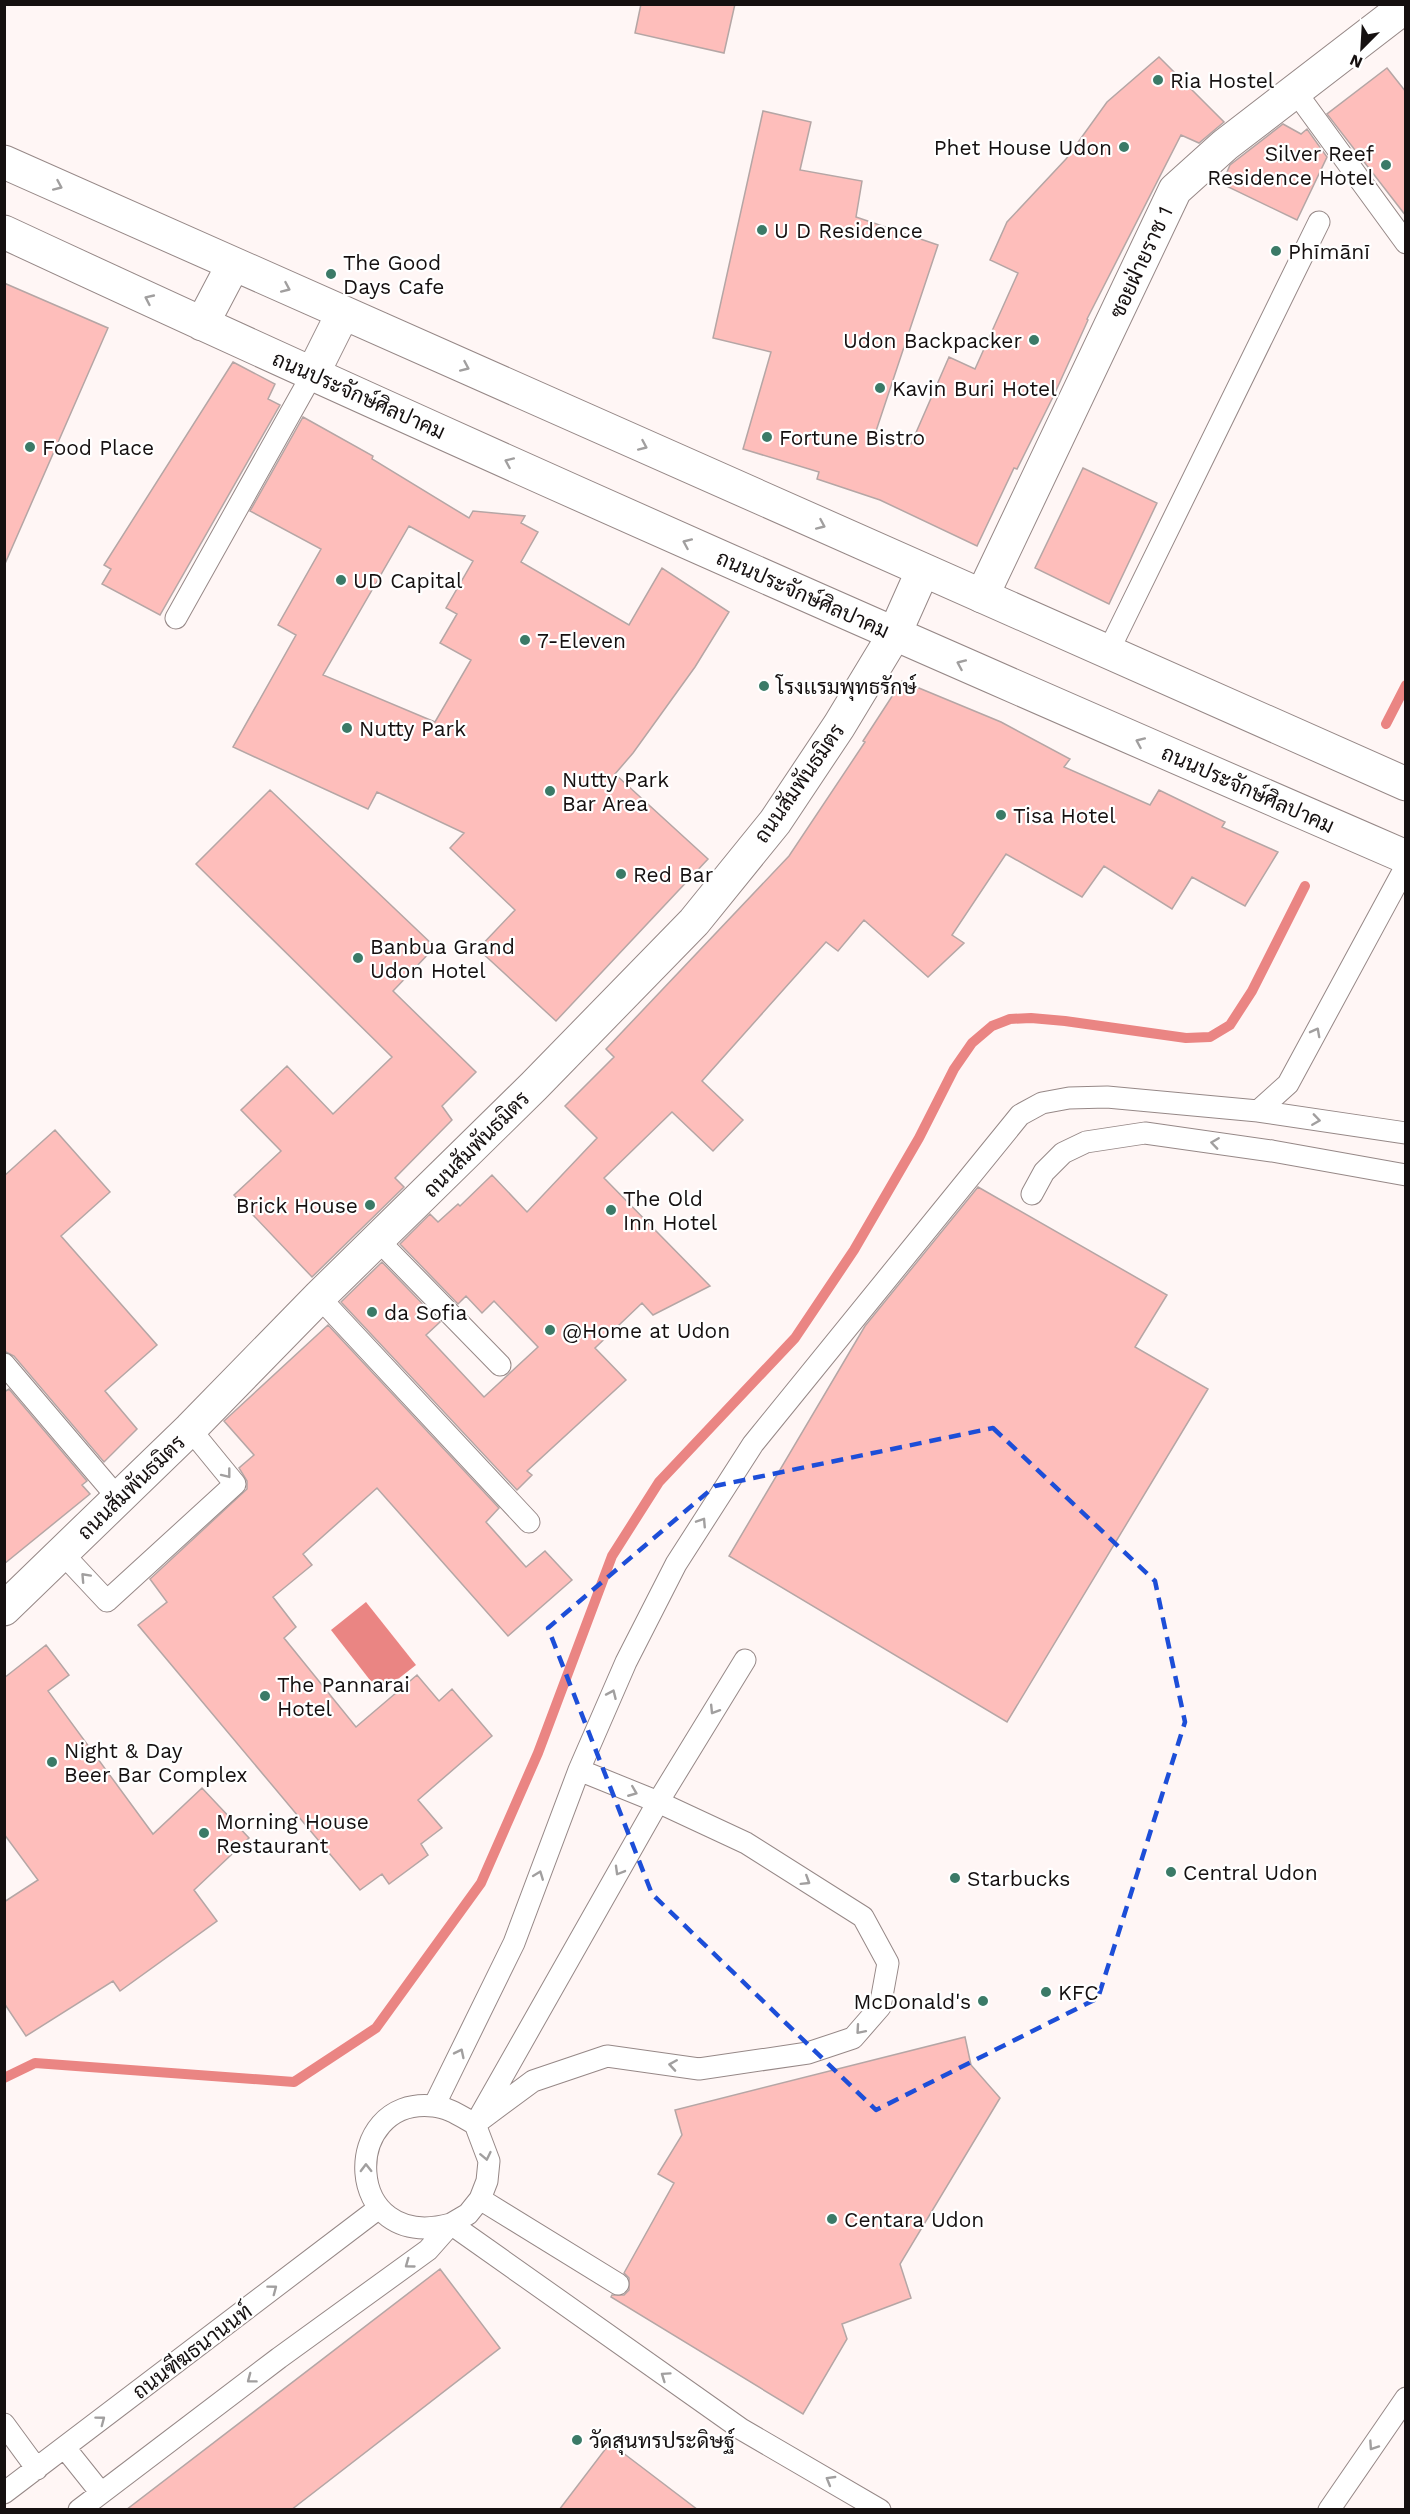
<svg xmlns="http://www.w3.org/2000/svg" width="1410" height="2514" font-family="'Work Sans',Sarabun,sans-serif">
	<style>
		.water { fill: #ea8583 }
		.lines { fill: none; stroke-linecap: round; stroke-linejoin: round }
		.stream { stroke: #ea8583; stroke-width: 10 }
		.building { fill: #febebb; stroke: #b5a6a5; stroke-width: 1.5; fill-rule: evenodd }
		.lane-casing { stroke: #968887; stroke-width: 23 }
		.street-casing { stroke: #968887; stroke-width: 35 }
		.secondary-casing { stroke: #968887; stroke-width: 35 }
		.lane { stroke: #fff; stroke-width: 21 }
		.street { stroke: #fff; stroke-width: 33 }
		.secondary { stroke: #fff; stroke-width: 33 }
		.oneway { stroke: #a19f9f }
		.marked { fill: none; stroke: #1d4ed8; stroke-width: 4.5; stroke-dasharray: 12 8; stroke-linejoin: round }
		.poi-dot { fill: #3b7a67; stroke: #fff; stroke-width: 2 }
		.labels { text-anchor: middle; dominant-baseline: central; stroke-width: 4.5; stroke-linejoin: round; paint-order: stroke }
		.poi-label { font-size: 21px; fill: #151010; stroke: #fff; text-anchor: start }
		.street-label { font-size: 21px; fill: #151010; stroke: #fff }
	</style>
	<rect width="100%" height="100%" fill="#fff6f5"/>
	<path class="water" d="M366,1602L416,1665L380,1693L331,1630Z"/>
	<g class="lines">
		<path class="stream" d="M1386,724L1406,685
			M4,2078L35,2063L294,2082L376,2028L481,1883L538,1753L612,1556L659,1482L795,1338L854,1250L919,1138L954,1069L972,1043L992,1026L1010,1019L1031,1018L1065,1021L1186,1038L1210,1037L1230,1025L1252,991L1305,886"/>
	</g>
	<path class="building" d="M641,4H735L724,53L635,33Z
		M1159,57L1224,122L1199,143L1181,135L1087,319L1088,320L1054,395L1017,469L1014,468L977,546L880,500L817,479L819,472L743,449L771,352L713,338L763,111L811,122L800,170L862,181L856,217L938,245L876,431L911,444L949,357L975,369L1018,273L990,260L1007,222L1066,159L1107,102Z
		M1387,68L1406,92V216L1327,114Z
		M1283,124L1301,134L1307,129L1327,157L1297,220L1222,184L1230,165Z
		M4,283L108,328L4,566Z
		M233,362L275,384L268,399L280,405L160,615L102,584L111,569L104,565Z
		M303,417L373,456L372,459L469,518L473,511L525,516L521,523L538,532L521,562L629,625L662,568L729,612L695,667L633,753L615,774L708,859L556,1021L478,949L515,910L450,848L464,833L377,792L368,809L233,747L296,635L278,625L321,549L250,511ZM409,526L473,561L446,608L457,614L440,643L471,660L435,722L323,675Z
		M1083,468L1157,503L1109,604L1035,568Z
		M902,681L1001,722L1070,759L1064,767L1150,805L1159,790L1225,822L1222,827L1278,852L1245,906L1192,877L1172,909L1104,866L1082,897L1006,854L952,935L964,943L928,977L864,920L838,951L826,942L702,1081L743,1120L713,1151L672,1112L604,1178L710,1286L653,1315L642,1303L595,1348L626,1380L527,1471L532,1475L517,1490L341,1302L382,1262L440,1322L426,1335L484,1397L538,1347L494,1301L482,1313L466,1296L458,1304L400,1244L430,1214L438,1222L458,1204L460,1206L492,1175L527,1212L597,1138L565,1106L614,1057L606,1049L789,856L865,742L863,741Z
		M270,790L435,947L393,991L476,1072L442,1106L452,1120L395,1178L404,1187L312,1277L234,1195L281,1151L241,1110L287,1066L333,1114L392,1057L196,864Z
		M55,1130L110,1192L61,1236L157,1345L105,1391L137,1429L104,1462L14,1356L4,1351V1176Z
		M978,1187L1167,1295L1135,1347L1208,1389L1007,1722L729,1556L865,1326Z
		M328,1325L499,1508L486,1522L526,1567L545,1551L572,1580L508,1636L377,1488L303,1554L312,1565L273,1597L296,1627L284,1638L356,1727L417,1675L439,1701L452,1689L492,1736L418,1800L442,1828L421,1844L428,1855L389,1884L382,1874L360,1890L138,1625L167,1602L150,1579L247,1489V1481L239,1468L254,1455L224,1421Z
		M9,1389L87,1481L82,1485L90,1494L4,1564V1392Z
		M46,1645L69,1675L48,1691L153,1834L202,1788L249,1838L194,1890L217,1921L120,1991L113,1981L26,2036L4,2003V1902L38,1880L4,1834V1678Z
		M965,2037L971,2065L1000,2098L900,2264L911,2298L842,2324L847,2339L803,2414L611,2297L612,2295H624L629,2290V2278L624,2273L674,2183L658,2174L682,2135L675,2110Z
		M440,2269L500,2348L291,2510H126Z
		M610,2443L698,2510H559Z"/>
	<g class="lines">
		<defs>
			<path id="lane" d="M1295,91L1406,243
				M176,618L313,373
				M1108,652L1319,222
				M1258,1111L1406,1133
				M1032,1194L1044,1172L1063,1153L1086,1142L1145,1133L1272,1151L1406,1175
				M378,1240L500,1365
				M319,1297L529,1522
				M4,1364L118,1498
				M63,1554L107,1601L235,1484L190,1429
				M434,2106L514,1943L579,1770L626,1662L676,1564L753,1444L1020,1115L1042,1103L1069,1098L1107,1097L1258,1111L1288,1084L1406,866
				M480,2116L658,1802L745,1660
				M475,2124L533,2081L607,2056L699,2069L808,2053L853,2038L880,2007L888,1963L863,1917L746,1843L658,1802L579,1770
				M480,2199L618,2284
				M451,2224L741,2429L880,2510
				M4,2424L37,2469
				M65,2448L101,2493
				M4,2493L379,2208
				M79,2510L279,2358L428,2250L451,2224L468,2214L480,2199L487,2181L489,2161L475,2124C462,2117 448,2107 433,2106C340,2096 341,2254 451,2224
				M1329,2510L1406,2398"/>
			<path id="street" d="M982,596L1175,190L1225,145L1403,8
				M4,1609L190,1429L319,1297L534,1086L694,922L775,822L839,726L894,635"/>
			<path id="secondary" d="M4,162L1406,784
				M4,232C468,448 936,653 1406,857
				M202,324L233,265
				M313,373L343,313
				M894,635L923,570"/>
		</defs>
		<use href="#lane" class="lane-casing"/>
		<use href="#street" class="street-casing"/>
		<use href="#secondary" class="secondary-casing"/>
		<use href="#lane" class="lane"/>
		<use href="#street" class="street"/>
		<use href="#secondary" class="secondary"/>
	</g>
	<defs><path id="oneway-chevron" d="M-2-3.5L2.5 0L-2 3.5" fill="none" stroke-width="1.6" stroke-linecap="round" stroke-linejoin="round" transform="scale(1.5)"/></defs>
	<g class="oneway">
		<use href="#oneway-chevron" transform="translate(58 186) rotate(24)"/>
		<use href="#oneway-chevron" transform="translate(286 288) rotate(24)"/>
		<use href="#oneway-chevron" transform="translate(149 299) rotate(-155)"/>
		<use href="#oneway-chevron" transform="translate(465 367) rotate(24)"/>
		<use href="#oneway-chevron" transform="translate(643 446) rotate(24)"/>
		<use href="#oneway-chevron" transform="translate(509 462) rotate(-156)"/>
		<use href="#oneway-chevron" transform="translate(821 525) rotate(24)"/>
		<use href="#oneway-chevron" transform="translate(687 543) rotate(-156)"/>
		<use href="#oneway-chevron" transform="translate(961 664) rotate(-156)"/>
		<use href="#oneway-chevron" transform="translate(1140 742) rotate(-156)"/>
		<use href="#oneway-chevron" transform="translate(1316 1032) rotate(-62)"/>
		<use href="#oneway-chevron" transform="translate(1316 1120) rotate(8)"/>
		<use href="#oneway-chevron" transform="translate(1215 1143) rotate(-172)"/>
		<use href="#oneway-chevron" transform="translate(227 1474) rotate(52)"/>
		<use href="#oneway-chevron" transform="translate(702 1522) rotate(-57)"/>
		<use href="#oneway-chevron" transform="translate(85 1577) rotate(-133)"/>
		<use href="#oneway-chevron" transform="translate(612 1694) rotate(-66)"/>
		<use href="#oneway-chevron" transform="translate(714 1710) rotate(122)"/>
		<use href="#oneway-chevron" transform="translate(633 1792) rotate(22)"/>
		<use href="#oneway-chevron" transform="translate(619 1871) rotate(120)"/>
		<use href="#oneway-chevron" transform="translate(539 1875) rotate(-69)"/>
		<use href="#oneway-chevron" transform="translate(806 1881) rotate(32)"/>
		<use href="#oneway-chevron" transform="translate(860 2030) rotate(131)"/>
		<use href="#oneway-chevron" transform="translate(460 2053) rotate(-64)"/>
		<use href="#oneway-chevron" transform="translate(673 2065) rotate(-171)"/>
		<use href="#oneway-chevron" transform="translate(486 2156) rotate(78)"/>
		<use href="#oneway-chevron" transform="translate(366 2168) rotate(-91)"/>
		<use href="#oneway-chevron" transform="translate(409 2264) rotate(144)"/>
		<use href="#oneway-chevron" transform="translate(273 2289) rotate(-37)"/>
		<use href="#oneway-chevron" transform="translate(665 2376) rotate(-145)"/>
		<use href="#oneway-chevron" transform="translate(251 2379) rotate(143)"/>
		<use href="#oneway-chevron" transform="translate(101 2420) rotate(-37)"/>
		<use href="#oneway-chevron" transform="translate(1373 2446) rotate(124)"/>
		<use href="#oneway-chevron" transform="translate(830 2480) rotate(-150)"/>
	</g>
	<path class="marked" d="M993,1428L1155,1581L1185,1722L1098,1998L876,2110L652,1894L548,1628L715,1486Z"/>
	<g class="poi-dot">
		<circle cx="1158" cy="80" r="6"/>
		<circle cx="1124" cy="147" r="6"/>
		<circle cx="1386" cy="165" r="6"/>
		<circle cx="762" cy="230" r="6"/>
		<circle cx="1276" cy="251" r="6"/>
		<circle cx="331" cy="274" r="6"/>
		<circle cx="1034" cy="340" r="6"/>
		<circle cx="880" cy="388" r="6"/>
		<circle cx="767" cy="437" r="6"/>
		<circle cx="30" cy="447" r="6"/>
		<circle cx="341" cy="580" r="6"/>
		<circle cx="525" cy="640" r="6"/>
		<circle cx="764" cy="686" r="6"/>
		<circle cx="347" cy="728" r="6"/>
		<circle cx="550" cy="791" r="6"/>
		<circle cx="1001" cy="815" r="6"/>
		<circle cx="621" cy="874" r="6"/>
		<circle cx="358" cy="958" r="6"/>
		<circle cx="370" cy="1205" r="6"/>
		<circle cx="611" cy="1210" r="6"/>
		<circle cx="372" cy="1312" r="6"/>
		<circle cx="550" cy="1330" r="6"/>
		<circle cx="265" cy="1696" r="6"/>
		<circle cx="52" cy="1762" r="6"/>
		<circle cx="204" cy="1833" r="6"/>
		<circle cx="1171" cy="1872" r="6"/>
		<circle cx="955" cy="1878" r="6"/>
		<circle cx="1046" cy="1992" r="6"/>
		<circle cx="983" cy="2001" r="6"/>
		<circle cx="832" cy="2219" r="6"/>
		<circle cx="577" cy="2440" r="6"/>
	</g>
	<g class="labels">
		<g class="poi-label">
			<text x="1170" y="80">Ria Hostel</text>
			<text x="1112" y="147" text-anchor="end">Phet House Udon</text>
			<text x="1374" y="153" text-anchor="end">Silver Reef<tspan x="1374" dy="24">Residence Hotel</tspan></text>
			<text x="774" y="230">U D Residence</text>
			<text x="1288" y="251">Phīmānī</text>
			<text x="343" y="262">The Good<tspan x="343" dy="24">Days Cafe</tspan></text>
			<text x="1022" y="340" text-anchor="end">Udon Backpacker</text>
			<text x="892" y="388">Kavin Buri Hotel</text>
			<text x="779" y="437">Fortune Bistro</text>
			<text x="42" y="447">Food Place</text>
			<text x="353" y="580">UD Capital</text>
			<text x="537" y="640">7-Eleven</text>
			<text x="776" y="686">โรงเเรมพุทธรักษ์</text>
			<text x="359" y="728">Nutty Park</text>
			<text x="562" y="779">Nutty Park<tspan x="562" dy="24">Bar Area</tspan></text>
			<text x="1013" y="815">Tisa Hotel</text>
			<text x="633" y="874">Red Bar</text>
			<text x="370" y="946">Banbua Grand<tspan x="370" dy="24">Udon Hotel</tspan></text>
			<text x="623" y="1198">The Old<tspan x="623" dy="24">Inn Hotel</tspan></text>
			<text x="358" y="1205" text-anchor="end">Brick House</text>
			<text x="384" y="1312">da Sofia</text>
			<text x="562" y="1330">@Home at Udon</text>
			<text x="277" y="1684">The Pannarai<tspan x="277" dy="24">Hotel</tspan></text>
			<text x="64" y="1750">Night &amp; Day<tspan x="64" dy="24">Beer Bar Complex</tspan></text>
			<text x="216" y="1821">Morning House<tspan x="216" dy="24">Restaurant</tspan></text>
			<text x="1183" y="1872">Central Udon</text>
			<text x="967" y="1878">Starbucks</text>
			<text x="1058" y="1992">KFC</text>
			<text x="971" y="2001" text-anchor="end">McDonald's</text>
			<text x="844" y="2219">Centara Udon</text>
			<text x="589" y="2440">วัดสุนทรประดิษฐ์</text>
		</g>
		<g class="street-label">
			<text transform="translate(1141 262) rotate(-65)">ซอยฝ่ายราช 1</text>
			<text transform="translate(359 395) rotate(24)">ถนนประจักษ์ศิลปาคม</text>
			<text transform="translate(803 594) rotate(24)">ถนนประจักษ์ศิลปาคม</text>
			<text transform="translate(799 783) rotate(-55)">ถนนสัมพันธมิตร</text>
			<text transform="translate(1248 789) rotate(24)">ถนนประจักษ์ศิลปาคม</text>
			<text transform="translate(476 1144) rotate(-45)">ถนนสัมพันธมิตร</text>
			<text transform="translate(131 1487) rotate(-44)">ถนนสัมพันธมิตร</text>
			<text transform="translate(192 2351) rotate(-37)">ถนนฑีฆธนานนท์</text>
		</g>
	</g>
	<rect width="1410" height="2514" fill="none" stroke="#151010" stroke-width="12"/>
	<g transform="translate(1362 48) rotate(204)" stroke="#ffffff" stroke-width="4.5" paint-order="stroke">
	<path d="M0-4.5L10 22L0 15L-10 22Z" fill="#151010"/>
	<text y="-9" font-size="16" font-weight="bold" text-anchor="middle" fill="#151010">N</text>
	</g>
</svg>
